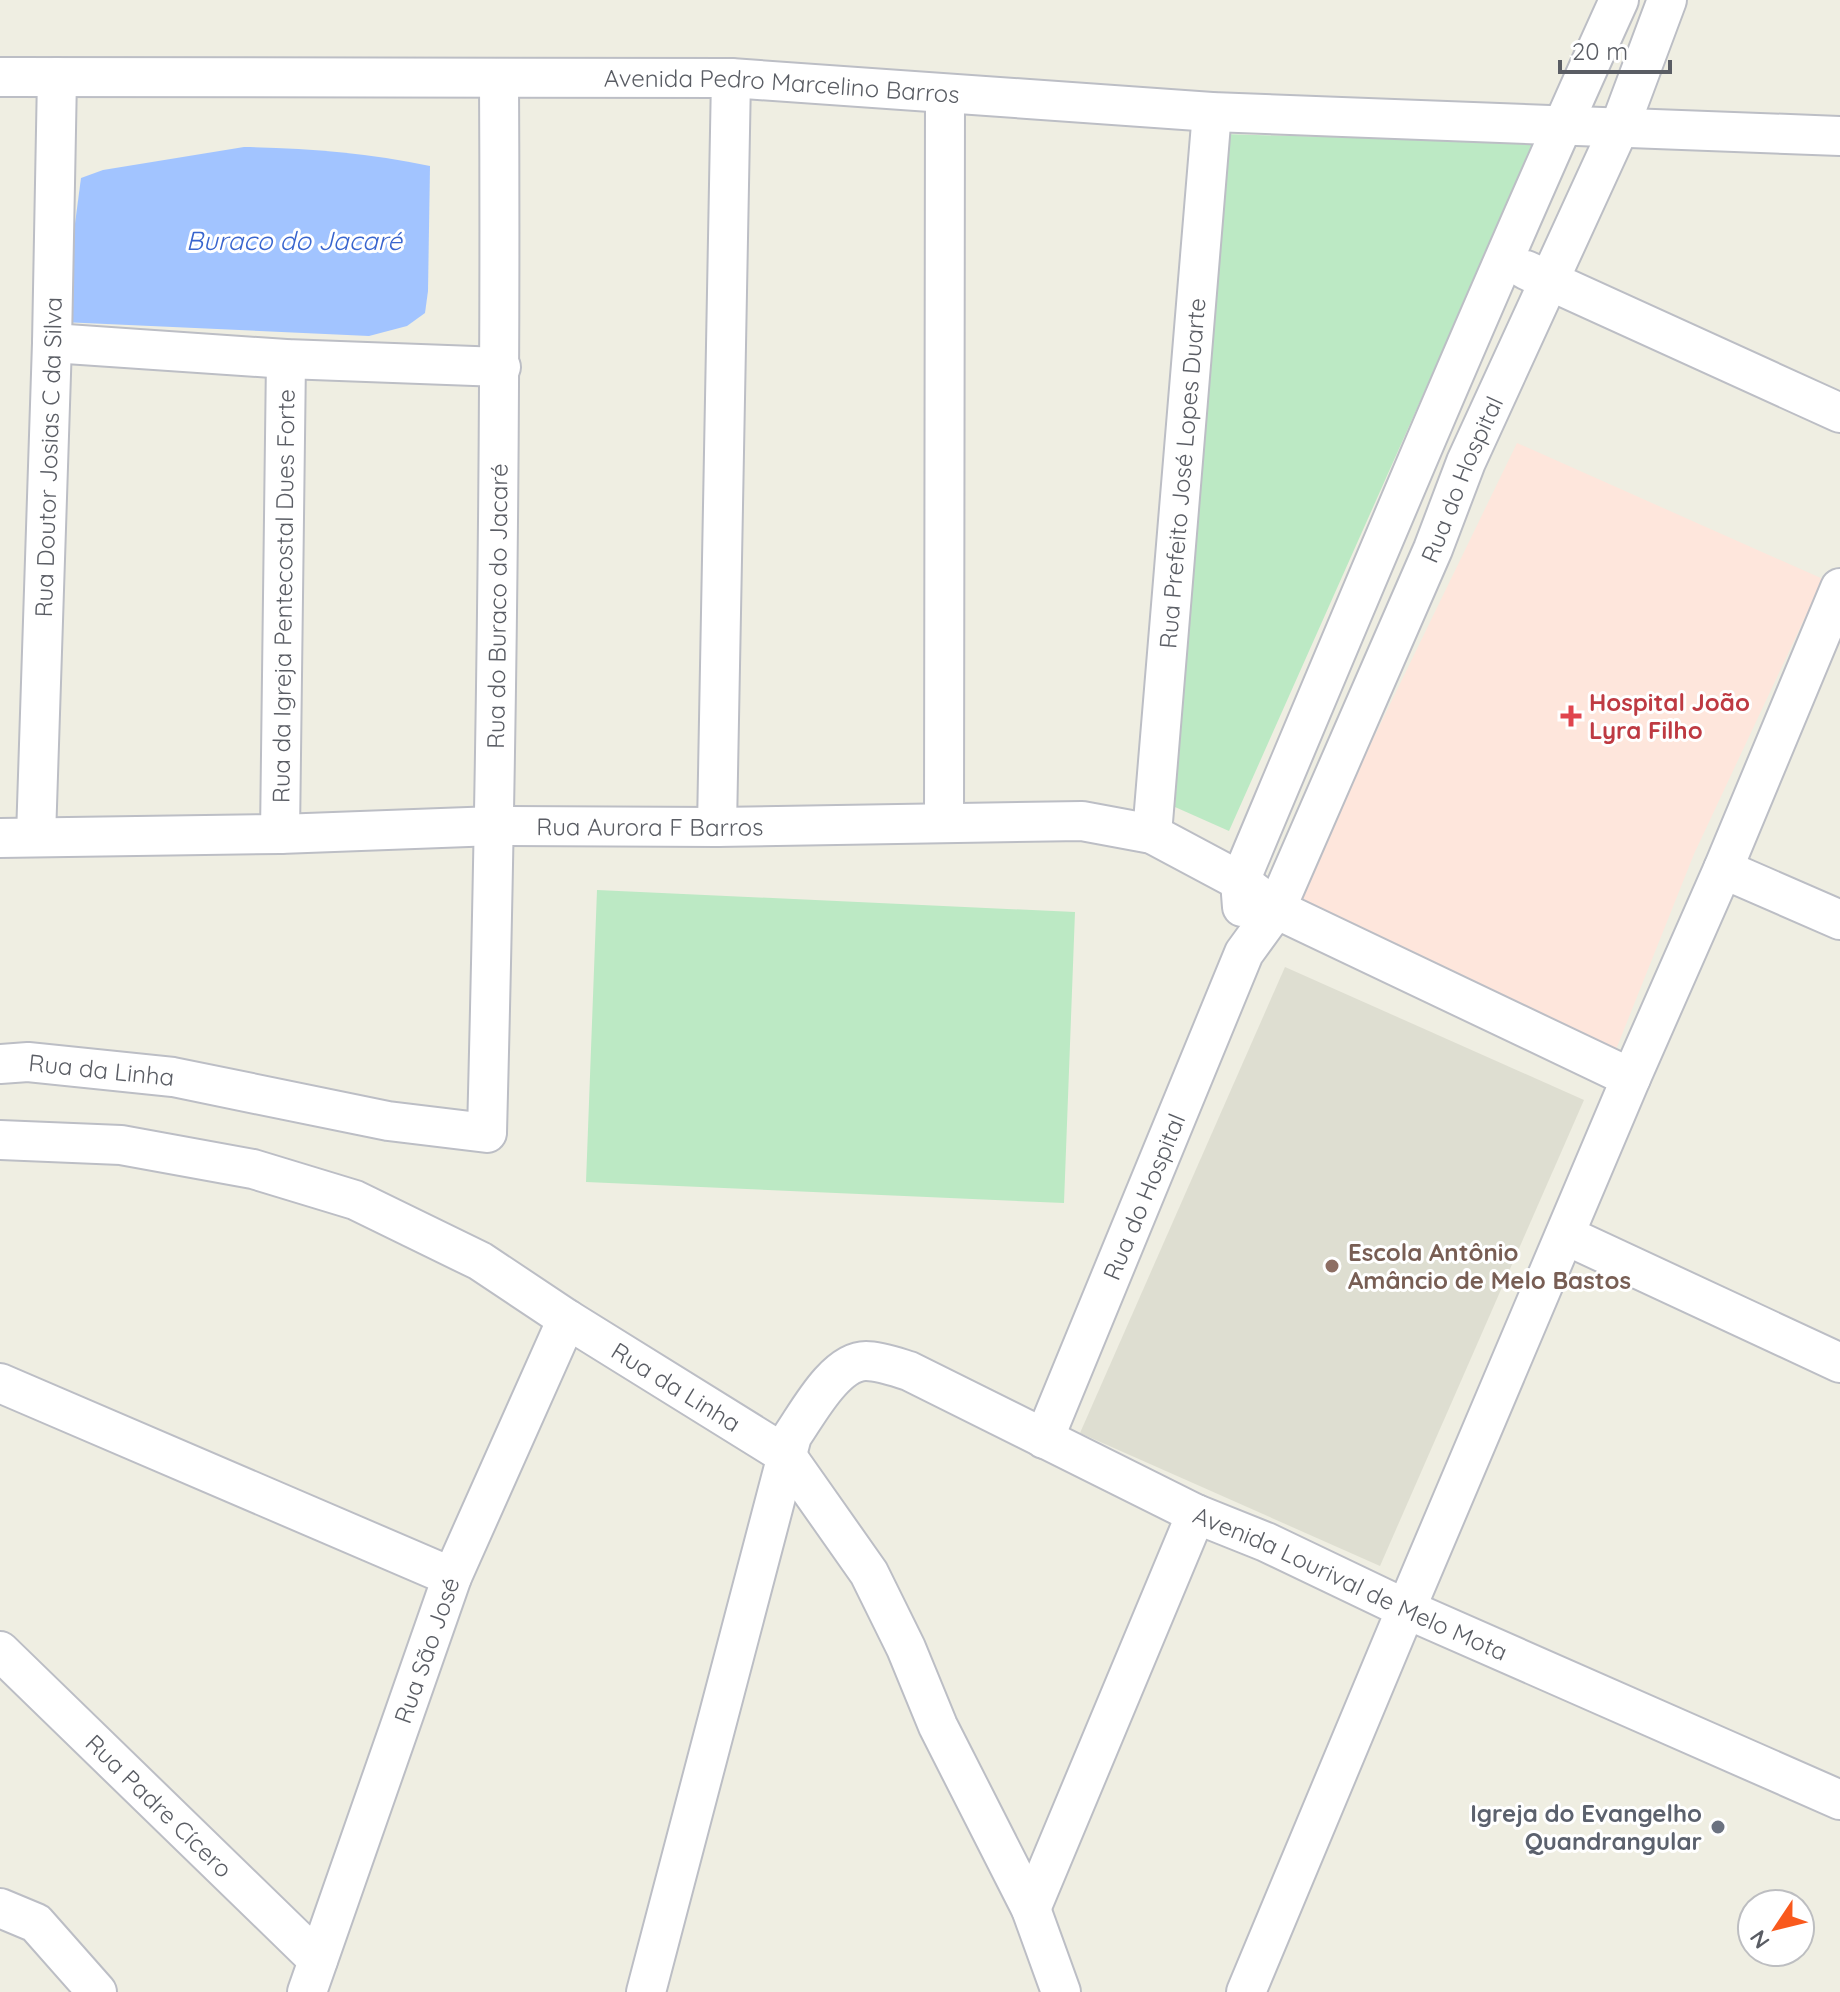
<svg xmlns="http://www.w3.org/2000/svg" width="1840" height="1992" font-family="Quicksand,sans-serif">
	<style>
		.education { fill: #deded1 }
		.medical { fill: #fee6dc }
		.green { fill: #bce9c4 }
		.water { fill: #a2c4ff }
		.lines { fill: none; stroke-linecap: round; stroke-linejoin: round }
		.minor-casing { stroke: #bcbec5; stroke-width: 42 }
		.minor { stroke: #fff; stroke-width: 38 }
		.health-dot { fill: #e0444e; stroke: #fff; stroke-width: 3 }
		.education-dot { fill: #8d6e63; stroke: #fff; stroke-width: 3 }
		.worship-dot { fill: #6b7280; stroke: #fff; stroke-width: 3 }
		.labels { text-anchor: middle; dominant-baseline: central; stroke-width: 6; stroke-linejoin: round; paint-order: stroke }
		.street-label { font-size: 24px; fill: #5a5d64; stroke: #fff }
		.health-label { font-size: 24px; font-weight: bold; fill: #be3a42; stroke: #fff; text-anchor: start }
		.education-label { font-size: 24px; font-weight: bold; fill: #785e54; stroke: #fff; text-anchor: start }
		.worship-label { font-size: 24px; font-weight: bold; fill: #5b616d; stroke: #fff; text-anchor: end }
		.water-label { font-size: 26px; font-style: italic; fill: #3965ce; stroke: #fff }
	</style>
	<rect width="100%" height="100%" fill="#efeee2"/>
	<path class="education" d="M1285,967L1584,1100L1380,1566L1080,1433Z"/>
	<path class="medical" d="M1517,443L1823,579L1694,854L1613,1057L1292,906Z"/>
	<path class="green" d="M1223,134L1535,143L1229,831L1175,807Z
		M597,890L1075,912L1064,1203L586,1182Z"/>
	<path class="water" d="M244,147C307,148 368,153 430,166L428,291L425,313L407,326L369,336L62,322L81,178L103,170Z"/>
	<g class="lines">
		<defs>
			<g id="minor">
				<path id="s1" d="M0,77L731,78L1212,112L1840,136"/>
				<path d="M1526,270L1840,413"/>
				<path d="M52,343L286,359L501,367"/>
				<path d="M944,821L945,95"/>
				<path d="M717,827L731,78"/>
				<path id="s2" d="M280,834L286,359"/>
				<path id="s3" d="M1152,834L1212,112"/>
				<path id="s4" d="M36,837L52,343L57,77"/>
				<path id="s5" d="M0,838L280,834L495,826L717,827L1082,821L1152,834L1240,881L1276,909L1631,1078"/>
				<path d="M1723,869L1840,920"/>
				<path d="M1242,907L1240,881C1364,586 1487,291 1619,0"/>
				<path id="s6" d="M0,1064L28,1062L173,1077L388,1121L487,1133C496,782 501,430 499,79"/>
				<path id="s7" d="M0,1140L121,1145L253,1169L355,1200L480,1261L567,1319L786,1455L869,1573L906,1648L938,1726L1031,1909L1061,1992"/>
				<path d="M1565,1235L1840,1363"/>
				<path d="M0,1383L452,1577"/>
				<path id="s8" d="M1044,1439L1244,953L1276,909L1433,549L1466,462L1620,126L1667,0"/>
				<path id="s9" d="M0,1651L318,1960"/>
				<path d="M0,1908L36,1923L97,1992"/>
				<path d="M1031,1909L1196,1514"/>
				<path id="s10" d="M307,1992L452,1577L567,1319"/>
				<path id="s11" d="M646,1992L792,1436C808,1413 835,1361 866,1361C880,1361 896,1367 909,1371L1196,1514L1266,1542L1406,1609L1840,1800"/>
				<path d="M1246,1992L1406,1609L1631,1078L1723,869L1840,588"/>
			</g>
		</defs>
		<use href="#minor" class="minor-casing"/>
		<use href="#minor" class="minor"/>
	</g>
	<path class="health-dot" d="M1567 704h8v8h8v8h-8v8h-8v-8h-8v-8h8z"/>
	<circle class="education-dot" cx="1332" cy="1266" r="8"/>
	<circle class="worship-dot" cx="1718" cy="1827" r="8"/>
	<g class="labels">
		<g class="street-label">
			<text stroke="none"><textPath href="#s1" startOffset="782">Avenida Pedro Marcelino Barros</textPath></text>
			<text stroke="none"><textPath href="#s4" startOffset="380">Rua Doutor Josias C da Silva</textPath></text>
			<text stroke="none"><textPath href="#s3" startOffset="362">Rua Prefeito José Lopes Duarte</textPath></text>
			<text stroke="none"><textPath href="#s8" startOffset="1048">Rua do Hospital</textPath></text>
			<text stroke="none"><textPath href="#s2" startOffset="238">Rua da Igreja Pentecostal Dues Forte</textPath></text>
			<text stroke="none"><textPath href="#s6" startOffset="1020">Rua do Buraco do Jacaré</textPath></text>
			<text stroke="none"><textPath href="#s5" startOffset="650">Rua Aurora F Barros</textPath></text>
			<text stroke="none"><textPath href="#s6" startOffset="102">Rua da Linha</textPath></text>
			<text stroke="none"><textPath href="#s8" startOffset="262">Rua do Hospital</textPath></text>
			<text stroke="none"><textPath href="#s7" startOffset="734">Rua da Linha</textPath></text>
			<text stroke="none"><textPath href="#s11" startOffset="1218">Avenida Lourival de Melo Mota</textPath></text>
			<text stroke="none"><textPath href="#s10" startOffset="362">Rua São José</textPath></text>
			<text stroke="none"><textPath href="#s9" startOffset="222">Rua Padre Cícero</textPath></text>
		</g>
		<g class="health-label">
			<text x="1589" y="702">Hospital João<tspan x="1589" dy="28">Lyra Filho</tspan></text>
		</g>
		<g class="education-label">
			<text x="1348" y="1252">Escola Antônio<tspan x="1348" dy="28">Amâncio de Melo Bastos</tspan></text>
		</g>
		<g class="worship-label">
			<text x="1702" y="1813">Igreja do Evangelho<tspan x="1702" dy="28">Quandrangular</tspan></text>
		</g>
		<g class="water-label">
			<text x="294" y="240">Buraco do Jacaré</text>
		</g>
	</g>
	<g transform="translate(1776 1928) rotate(235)"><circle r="38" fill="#ffffff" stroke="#bdbec1" stroke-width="2"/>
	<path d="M0-6L14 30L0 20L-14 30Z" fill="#f9591d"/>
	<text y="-12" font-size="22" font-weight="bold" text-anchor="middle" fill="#5a5d64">N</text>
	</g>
	<path d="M1560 60v12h110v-12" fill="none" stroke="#5a5d64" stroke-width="4"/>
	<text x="1572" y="60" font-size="24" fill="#5a5d64" stroke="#ffffff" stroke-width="6" paint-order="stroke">20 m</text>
</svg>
